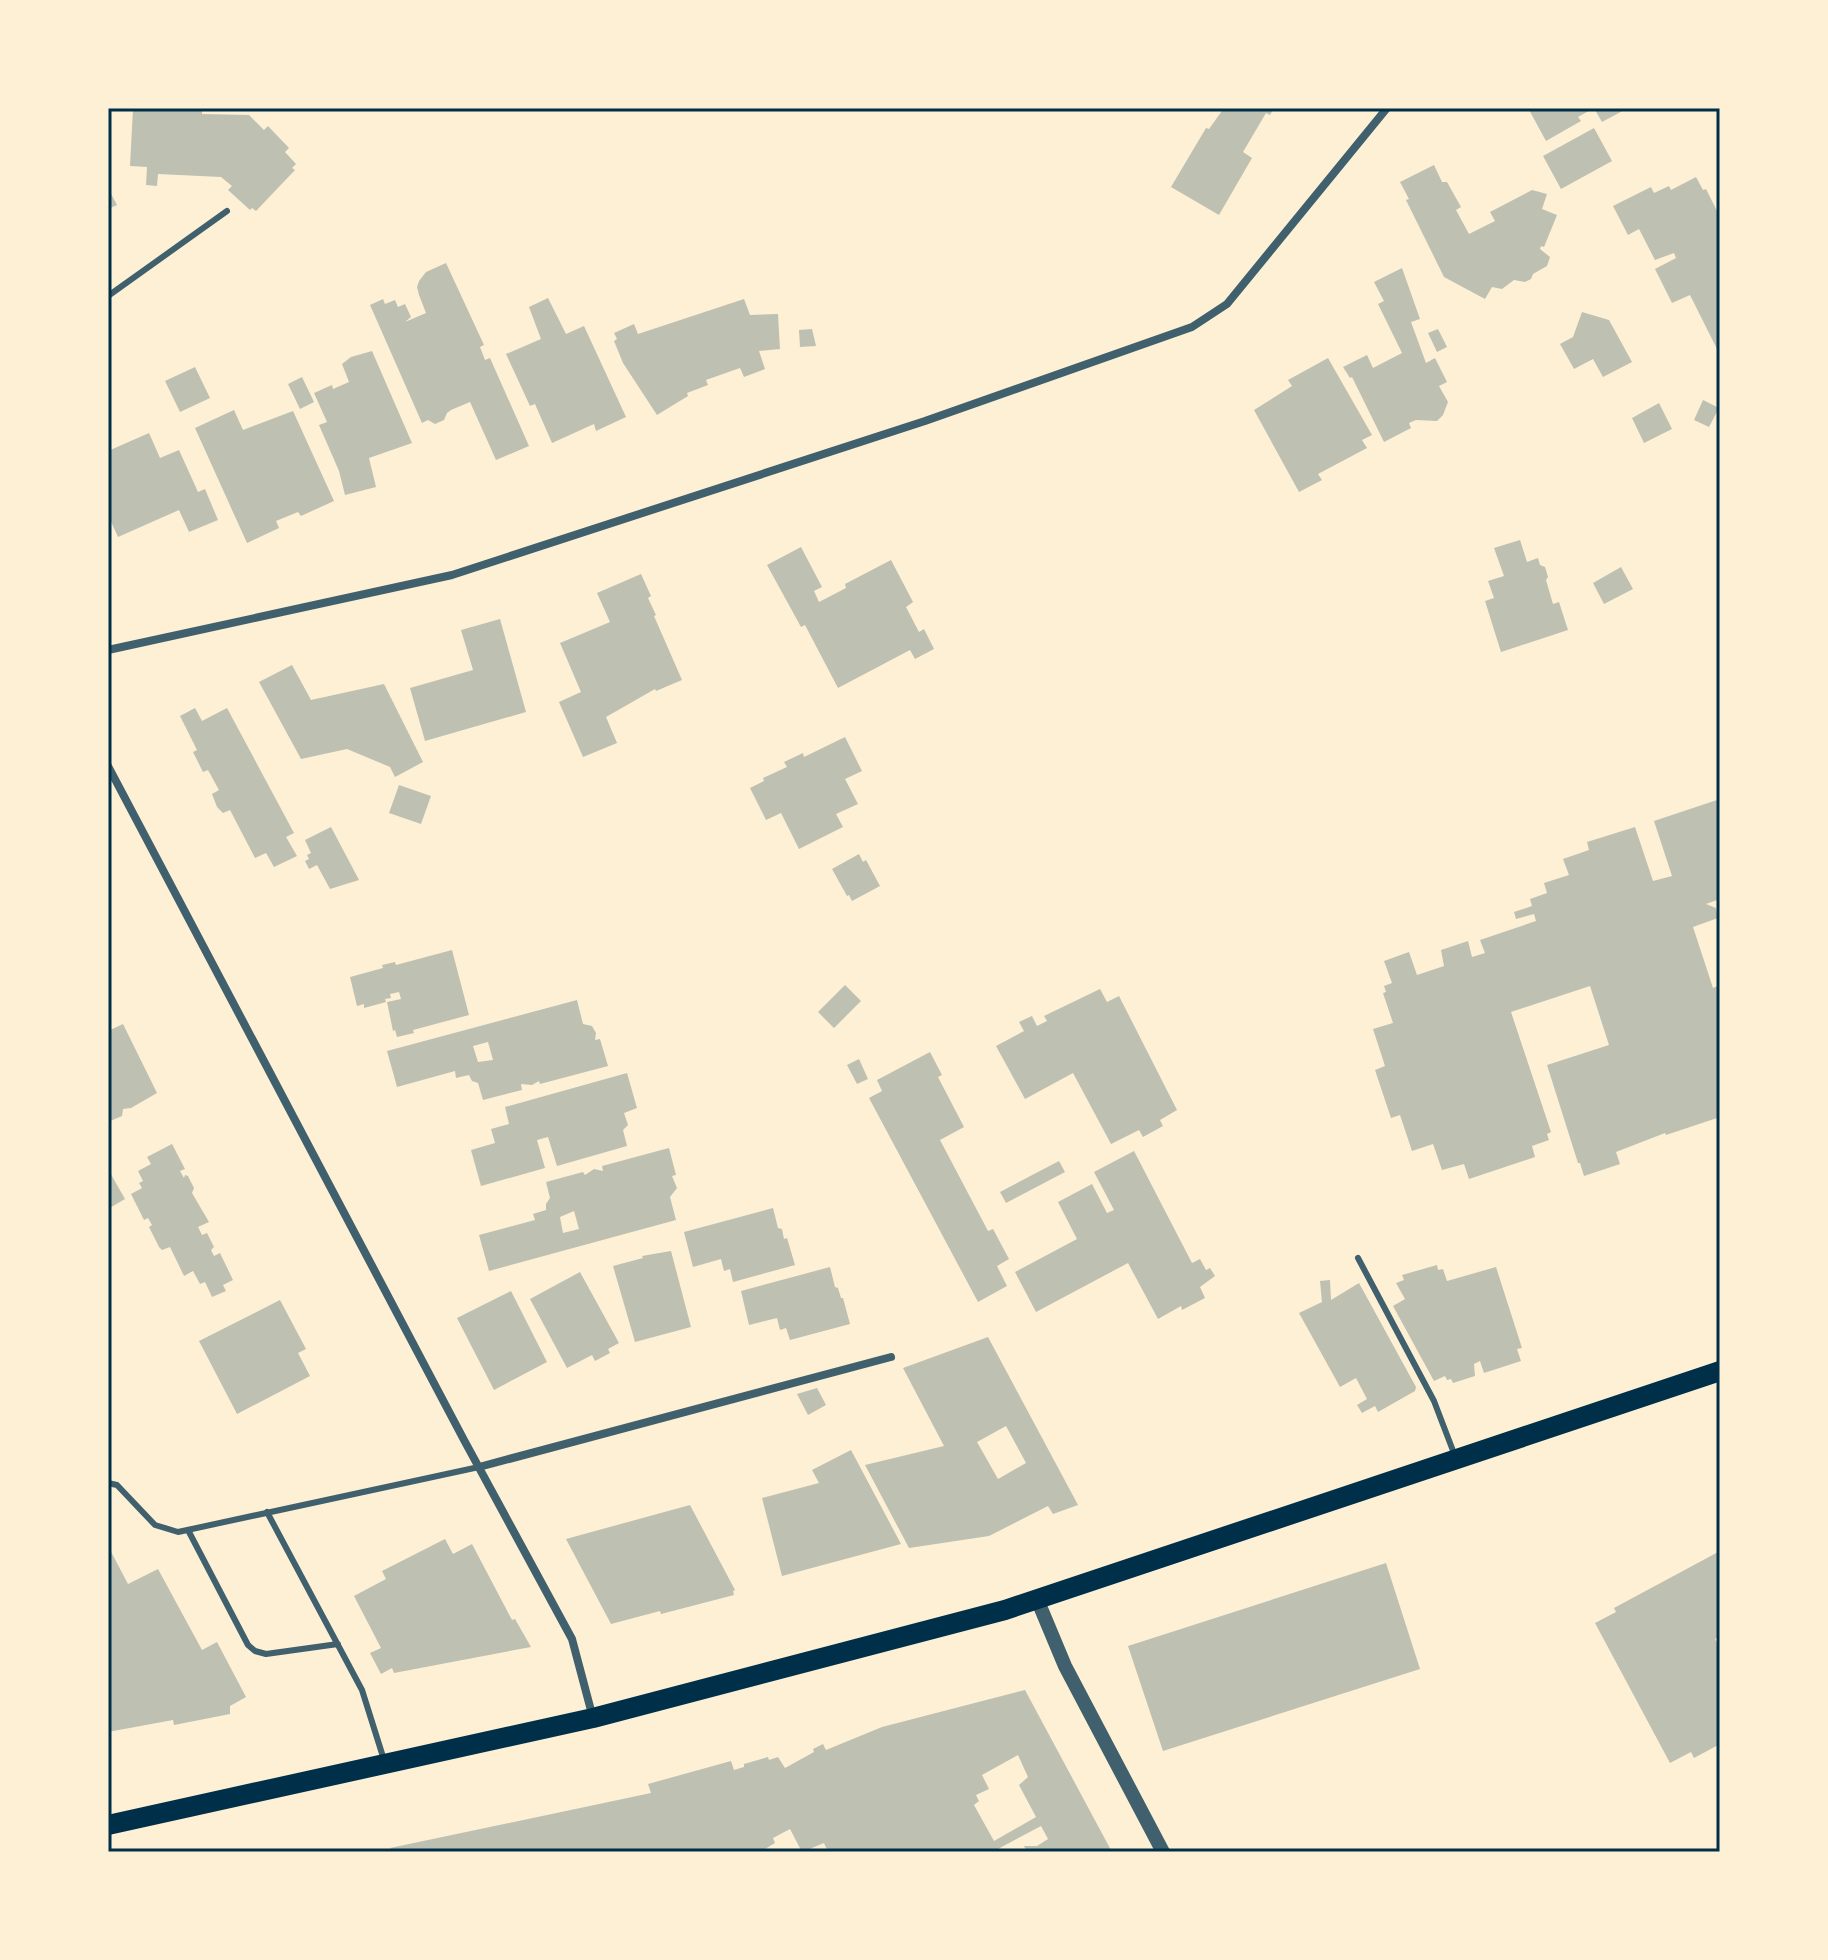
<svg xmlns="http://www.w3.org/2000/svg" width="1828" height="1960" font-family="'DM Sans',sans-serif">
	<style>
		.building { fill: #bec0b2; fill-rule: evenodd }
		.lines { fill: none; stroke-linecap: round; stroke-linejoin: round }
		.service { stroke: #3f606c; stroke-width: 6 }
		.minor { stroke: #3f606c; stroke-width: 8 }
		.tertiary { stroke: #3f606c; stroke-width: 14 }
		.primary { stroke: #003049; stroke-width: 20 }
		.neatline { fill: none; stroke: #003049; stroke-width: 3 }
	</style>
	<rect width="100%" height="100%" fill="#fdf0d5"/>
	<path class="building" d="M172,108H202V114L249,115L264,130L268,126L289,148L285,152L296,164L292,168L295,170L256,211L252,208L250,210L228,190L232,186L221,177L158,174L157,186L146,185L147,167L130,166L133,109L172,110Z
		M1224,108H1274L1270,115L1266,113L1243,152L1252,158L1219,215L1171,187L1206,128L1209,129Z
		M1528,108H1628L1602,122L1594,108L1578,117L1581,121L1546,141Z
		M1594,128L1612,161L1561,189L1543,156Z
		M1434,165L1442,182H1447L1461,207L1456,210L1469,234L1495,221L1490,212L1532,190L1547,194L1542,209L1557,215L1544,247L1541,246L1540,249L1550,257L1547,266L1533,274L1531,279L1525,282L1514,280L1502,289L1492,287L1485,299L1444,277L1406,200L1409,199L1400,182Z
		M1696,177L1703,190L1706,189L1720,217V355L1690,295L1672,303L1655,269L1676,258L1674,253L1655,260L1639,229L1628,235L1613,206L1651,187L1654,193L1669,186L1671,190Z
		M108,188L117,205L108,209Z
		M446,263L484,345L480,347L485,360L490,358L529,446L496,460L470,402L451,410L447,413L444,420L435,424L428,420L422,423L370,305L383,299L385,304L395,300L398,307L405,304L411,317L405,322L426,313L419,295L417,287L419,281L426,272Z
		M1402,268L1420,319L1411,322L1426,363L1435,358L1447,382L1439,386L1448,402L1443,415L1437,421L1416,420L1409,423L1411,428L1384,442L1352,377L1350,378L1343,367L1367,355L1373,368L1402,353L1378,304L1384,301L1374,282Z
		M548,298L566,334L584,326L626,417L596,431L594,424L552,443L535,404L530,406L506,354L541,339L529,307Z
		M744,299L750,315L778,314L780,349L759,351L765,369L744,377L740,368L706,380L708,385L687,393L688,396L657,415L623,363L614,341L617,339L614,333L634,324L638,334Z
		M1582,312L1609,320L1632,362L1603,377L1593,359L1574,369L1560,344L1573,337Z
		M812,329L816,346L800,347L799,330Z
		M1438,329L1447,347L1437,352L1428,333Z
		M372,351L412,443L369,458L376,487L345,495L339,471L319,425L327,422L314,393L332,385L333,389L349,382L342,364L351,357Z
		M1328,358L1372,435L1362,440L1367,448L1318,474L1322,480L1299,492L1254,410L1292,386L1288,380Z
		M195,367L210,398L180,412L165,381Z
		M302,377L314,402L300,409L288,384Z
		M1703,400L1719,408L1709,427L1694,420Z
		M1659,403L1672,429L1644,443L1632,418Z
		M234,410L243,430L293,411L334,501L301,516L298,512L276,521L279,528L247,543L195,428Z
		M149,433L160,458L179,450L198,492L205,489L218,520L189,532L179,510L118,537L108,515V451Z
		M1520,540L1527,562L1538,558L1540,565L1545,567L1548,577L1546,580L1553,604L1559,602L1568,630L1501,652L1485,601L1494,598L1488,581L1504,576L1494,548Z
		M801,547L822,587L814,591L819,602L846,588L845,584L891,560L913,602L906,607L919,632L924,629L934,649L915,659L910,650L838,688L805,625L801,627L767,565Z
		M1621,567L1633,589L1604,604L1593,583Z
		M641,574L651,596L648,598L656,615L654,616L682,680L656,691L655,689L606,717L617,743L583,757L559,702L581,692L560,643L610,622L597,593Z
		M500,619L526,712L425,741L410,688L473,670L461,630Z
		M292,665L311,700L384,684L423,762L395,777L390,767L347,749L301,759L259,682Z
		M195,708L202,721L227,708L294,833L286,837L297,856L274,867L266,853L255,858L230,810L223,813L217,807L212,794L219,790L208,770L203,772L193,752L197,750L180,716Z
		M845,737L862,771L845,779L858,804L836,814L843,827L799,849L781,813L766,820L750,788L764,781L763,778L787,767L784,762L803,753L804,757Z
		M399,785L431,796L421,824L389,813Z
		M1720,799V899L1706,904L1716,908L1718,918L1693,927L1713,988L1720,985V1117L1666,1135L1665,1133L1616,1152L1620,1164L1584,1176L1580,1163H1578L1547,1065L1609,1045L1590,986L1511,1012L1551,1132L1547,1134L1549,1140L1532,1146L1535,1157L1469,1179L1464,1164L1442,1170L1433,1144L1412,1151L1400,1115L1391,1118L1375,1070L1385,1066L1373,1029L1393,1023L1383,993L1386,992L1384,986L1392,983L1384,961L1409,952L1417,975L1444,966L1441,950L1468,941L1472,957L1485,953L1480,940L1536,921L1534,914L1516,919L1514,912L1532,906L1530,899L1547,893L1544,883L1569,875L1563,859L1589,850L1587,842L1635,827L1653,881L1672,876L1654,821Z
		M331,827L359,880L330,889L317,865L309,869L305,861L309,859L307,855L311,853L305,840Z
		M859,854L863,862L866,860L880,886L852,901L849,895L847,896L832,869Z
		M452,950L469,1015L413,1030L414,1033L397,1037L395,1030L393,1031L387,1002L401,999L399,992L390,994L391,998L385,999L386,1002L364,1008V1004L357,1006L350,977L383,968L382,965L395,962L396,965Z
		M845,985L861,1001L834,1028L818,1012Z
		M1100,989L1107,1002L1119,996L1177,1110L1160,1120L1163,1126L1143,1137L1139,1130L1111,1144L1073,1073L1025,1099L996,1046L1024,1031L1019,1022L1032,1016L1037,1026L1047,1021L1044,1016Z
		M577,1000L583,1024L592,1026L596,1033L595,1040L600,1039L608,1066L540,1084L539,1081L532,1085L521,1084L522,1090L483,1100L478,1083L472,1081L469,1075L456,1078L455,1071L397,1087L387,1051ZM488,1042L493,1060L478,1062L473,1046Z
		M123,1024L157,1093L131,1108L123,1109L122,1116L108,1122V1031Z
		M930,1052L942,1075L938,1077L964,1127L940,1140L988,1231L993,1229L1009,1259L997,1266L1007,1286L978,1302L869,1098L882,1091L877,1080Z
		M859,1059L868,1079L857,1084L847,1065Z
		M627,1073L637,1108L624,1113L628,1125L623,1130L627,1146L557,1166L548,1137L537,1140L545,1168L481,1186L471,1150L495,1143L491,1129L509,1124L505,1107Z
		M172,1144L185,1169L180,1171L184,1178L185,1175L188,1176L194,1188L192,1193L209,1222L198,1227L202,1235L207,1233L214,1247L211,1250L214,1256L220,1253L233,1280L223,1285L226,1291L212,1297L205,1282L200,1284L193,1271L184,1276L170,1247L162,1250L159,1247L149,1227L152,1225L148,1218L144,1220L131,1194L142,1188L139,1183L143,1181L138,1171L151,1164L147,1157Z
		M669,1148L676,1175L672,1176L677,1188L670,1197L676,1220L489,1271L479,1235L535,1220L533,1214L546,1210V1204L550,1198L546,1182L583,1172L585,1175L594,1169L603,1171L602,1166ZM574,1211L579,1229L563,1233L560,1217Z
		M1134,1151L1192,1263L1200,1259L1206,1270L1210,1268L1215,1276L1200,1287L1205,1298L1182,1310L1181,1306L1158,1319L1128,1263L1036,1312L1015,1272L1077,1239L1058,1202L1092,1184L1107,1213L1114,1210L1094,1172Z
		M1059,1161L1065,1172L1006,1203L1000,1192Z
		M108,1169L125,1199L108,1209Z
		M773,1208L778,1228L782,1229L784,1239L787,1238L795,1265L733,1282L730,1269L724,1271L721,1259L693,1267L684,1232Z
		M671,1251L691,1327L635,1342L613,1266L643,1258L642,1256Z
		M1437,1265L1438,1270L1443,1269L1447,1281L1496,1267L1522,1348L1517,1349L1521,1361L1484,1373L1480,1361L1474,1364L1475,1376L1453,1383L1451,1379L1447,1380L1445,1376L1434,1381L1393,1306L1405,1299L1396,1283L1404,1280L1402,1275Z
		M830,1267L835,1287L838,1288L841,1298H843L850,1324L790,1340L786,1328L780,1330L777,1318L749,1325L741,1291Z
		M580,1272L619,1343L608,1349L610,1353L595,1361L592,1355L567,1368L530,1299Z
		M1330,1280L1331,1300L1359,1283L1416,1387L1415,1391L1378,1412L1375,1406L1362,1413L1357,1405L1367,1399L1356,1378L1340,1387L1299,1313L1322,1302L1320,1281Z
		M511,1291L547,1362L494,1390L457,1318Z
		M280,1300L306,1349L298,1353L310,1376L237,1414L199,1341Z
		M988,1337L1078,1505L1053,1514L1048,1506L989,1536L909,1548L865,1465L944,1446L903,1368ZM1006,1426L1026,1463L998,1479L977,1442Z
		M817,1388L826,1405L808,1415L797,1394Z
		M851,1450L901,1544L782,1576L762,1498L819,1483L812,1470Z
		M690,1505L735,1590L733,1591L734,1595L661,1614L660,1611L611,1624L566,1539Z
		M445,1539L453,1554L472,1544L512,1620L515,1619L531,1647L394,1673L392,1668L381,1674L370,1653L381,1648L354,1596L386,1579L382,1571Z
		M108,1546L128,1584L158,1569L202,1650L217,1642L246,1697L230,1706V1714L174,1725L173,1720L108,1732Z
		M1720,1551V1636L1715,1639L1720,1648V1744L1694,1758L1691,1752L1670,1763L1595,1623L1616,1612L1614,1608Z
		M1386,1563L1420,1669L1163,1751L1128,1646Z
		M1025,1690L1112,1852H1027L1024,1846H1037L1048,1839L1041,1826L996,1850L998,1852H828L824,1843L802,1852L790,1829L773,1838L775,1843L760,1852H393L390,1848L651,1793L648,1784L731,1761L734,1770L744,1767V1764L768,1757L769,1760L778,1757L785,1768L814,1752L813,1749L823,1744L826,1750L882,1727ZM1018,1755L1028,1777L1019,1785L1036,1817L994,1841L974,1805L979,1801L976,1795L989,1789L982,1775Z"/>
	<g class="lines">
		<path class="service" d="M108,296L227,211
			M1358,1258L1434,1401L1455,1456
			M108,1483L117,1485L155,1525L178,1532L479,1467
			M267,1512L362,1690L384,1760
			M188,1530L248,1645L255,1651L266,1654L338,1644"/>
		<path class="minor" d="M108,650L452,575L925,421L1192,327L1227,304L1387,108
			M108,766L464,1440L572,1639L593,1718
			M479,1467L891,1357"/>
		<path class="tertiary" d="M1037,1599L1065,1666L1163,1852"/>
		<path class="primary" d="M108,1825L593,1718L1005,1610L1720,1371"/>
	</g>
	<rect width="1828" height="1960" fill="none" stroke="#fdf0d5" stroke-width="220"/>
	<rect x="110" y="110" width="1608" height="1740" class="neatline"/>
</svg>
